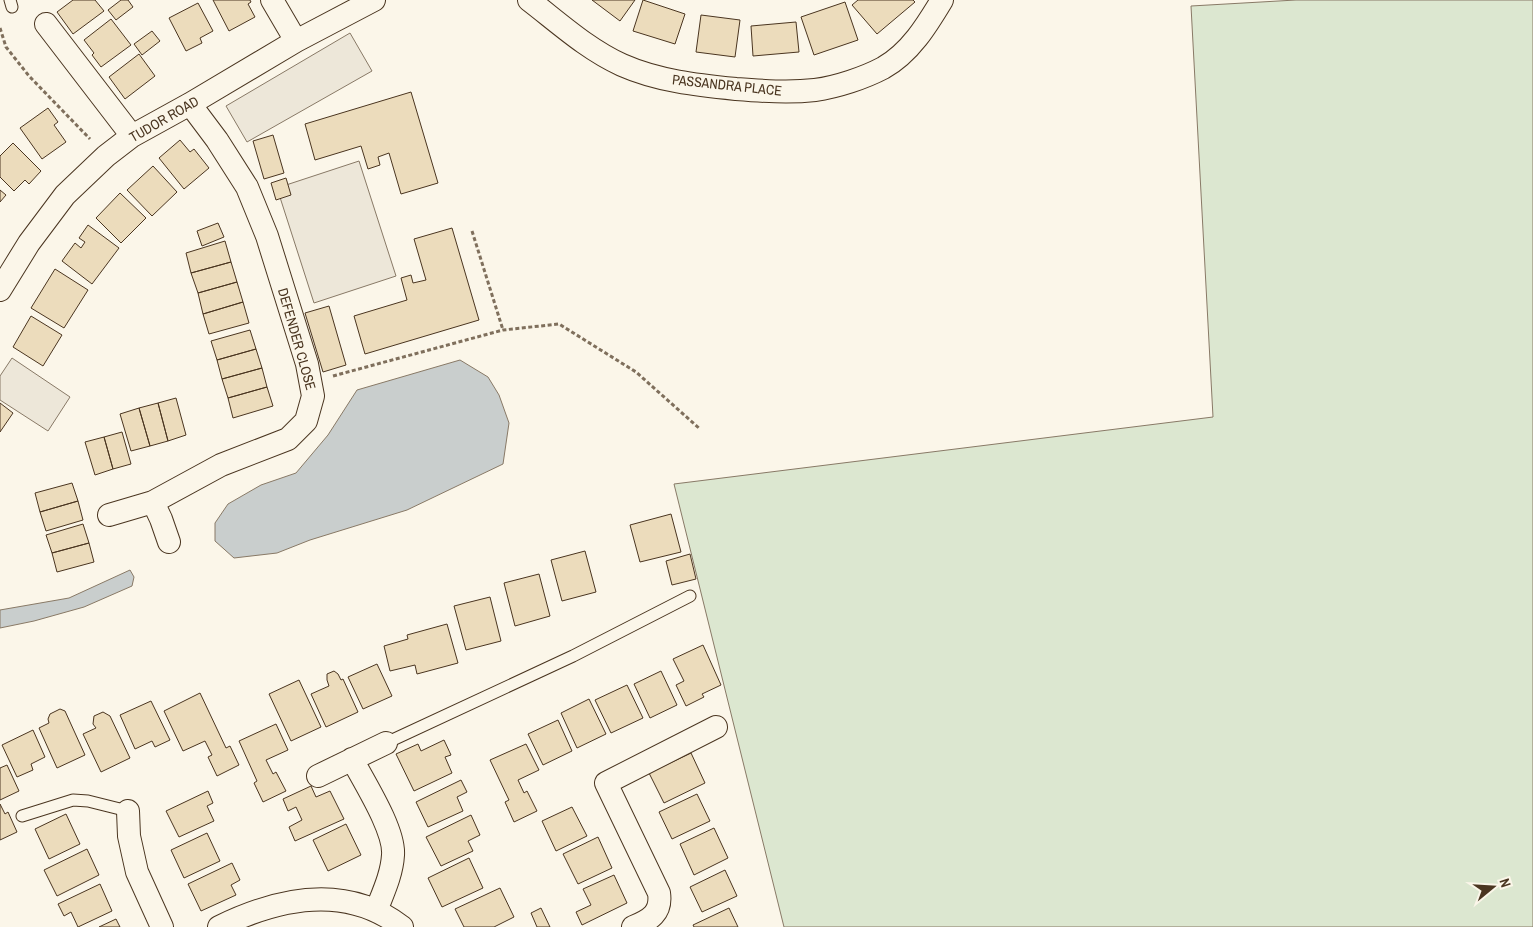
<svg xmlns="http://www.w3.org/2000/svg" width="1533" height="927" font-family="'Archivo Narrow',sans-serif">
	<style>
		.green { fill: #dce7d0; stroke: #887966 }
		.parking { fill: #ede7d9; stroke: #887966 }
		.water { fill: #c9cecd; stroke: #887966 }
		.building { fill: #ecdcbc; stroke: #4a3520 }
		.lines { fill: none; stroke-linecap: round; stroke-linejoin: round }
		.lane-casing { stroke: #4a3520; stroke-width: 13 }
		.street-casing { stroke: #4a3520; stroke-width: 24 }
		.path { stroke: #7f6f5c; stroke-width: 3; stroke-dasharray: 4 2.5; stroke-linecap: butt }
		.lane { stroke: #fbf6e9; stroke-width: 11 }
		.street { stroke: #fbf6e9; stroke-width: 22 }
		.labels { text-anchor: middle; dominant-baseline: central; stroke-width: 4; stroke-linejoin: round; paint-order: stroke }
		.street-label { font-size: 14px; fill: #4a3520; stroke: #fbf6e9 }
	</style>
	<rect width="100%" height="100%" fill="#fbf6e9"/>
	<path class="green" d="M1296,0H1533V927H784L674,484L1213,417L1191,6Z"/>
	<path class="parking" d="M350,33L372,71L247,142L226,106Z
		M359,161L396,276L314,303L277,188Z
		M12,358L70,397L48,431L0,400V376Z"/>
	<path class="water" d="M460,360L488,377L499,395L509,423L503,464L407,510L310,540L277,553L234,558L215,541V523L228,504L261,485L296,473L328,435L357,390Z
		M130,570L134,577L132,586L84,607L34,621L0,628V610L69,598Z"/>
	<path class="building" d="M73,0H95L104,11L73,34L57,12Z
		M121,0H128L133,7L116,20L108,10Z
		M213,0H250L251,2L248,4L255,17L229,31Z
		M592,0H635L620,21Z
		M643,0L685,14L675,44L633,31Z
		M858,0H913L915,2L877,34L852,5Z
		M845,2L858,40L814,55L801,17Z
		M198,3L213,31L200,38L202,43L186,51L169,18Z
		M701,15L740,20L735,57L696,52Z
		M111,19L131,45L101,67L92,55L94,53L84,40Z
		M796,22L799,52L753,56L751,26Z
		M152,31L160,41L142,55L134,44Z
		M139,54L155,76L125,99L109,77Z
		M411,92L438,183L401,194L389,153L378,157L380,165L368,169L361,146L315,160L305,124Z
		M48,108L58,122L54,125L66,142L42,159L20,128Z
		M273,135L284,173L264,179L253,141Z
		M180,140L190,152L194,149L209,168L184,189L159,158Z
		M13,143L41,171L29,184L25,180L14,191L0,177V156Z
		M153,166L177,192L152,216L127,190Z
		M286,178L291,195L276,200L271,183Z
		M0,190L6,195L0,202Z
		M120,193L146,218L121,243L96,218Z
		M218,223L224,237L202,246L197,231Z
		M88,225L119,248L92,284L62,261L75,243L81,248L85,242L79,238Z
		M452,228L479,320L365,354L354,316L407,300L401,278L411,275L413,283L426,280L414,239Z
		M225,241L231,262L191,273L186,253Z
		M231,262L237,282L198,293L191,273Z
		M55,269L88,290L64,328L31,308Z
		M237,282L243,302L203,314L198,293Z
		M243,302L249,323L209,334L203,314Z
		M329,306L346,365L323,372L305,313Z
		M31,316L62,335L43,366L13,347Z
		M250,330L256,349L217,360L211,341Z
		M256,349L262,368L222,379L217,360Z
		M262,368L267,387L228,398L222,379Z
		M267,387L273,406L233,418L228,398Z
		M176,398L186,435L168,441L158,403Z
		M0,403L13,413L0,432Z
		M158,403L168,441L150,446L139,408Z
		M139,408L150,446L131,451L120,414Z
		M122,432L131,464L113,469L104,437Z
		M104,437L113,469L95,475L85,442Z
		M72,483L78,501L40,512L35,493Z
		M78,501L83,520L46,531L40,512Z
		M671,514L681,552L640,562L630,525Z
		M83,524L89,543L52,553L46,535Z
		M89,543L94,562L57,572L52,553Z
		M585,551L596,592L562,601L551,560Z
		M690,554L696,579L672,585L666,561Z
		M539,574L550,616L515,626L504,583Z
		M490,597L501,641L466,650L454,606Z
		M447,624L458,663L417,674L415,665L390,671L384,646L408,639L407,635Z
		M703,645L721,685L702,694L704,697L686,706L676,685L684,681L673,659Z
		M377,664L392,696L363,709L348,677Z
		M334,671L338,674L341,680L343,679L358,712L326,727L311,694L329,686L327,680V674Z
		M661,671L677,705L650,718L634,684Z
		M299,680L321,727L291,741L269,694Z
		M627,685L643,718L611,733L595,700Z
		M200,693L226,748L230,746L239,765L217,776L208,757L212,755L205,741L183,751L164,711Z
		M589,699L606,734L577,748L561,713Z
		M151,701L170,740L155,747L152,741L135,749L120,715Z
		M60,709L65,711L85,755L57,768L39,728L49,723L48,719L50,714Z
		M103,712L110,716L130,758L101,772L83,734L96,728L93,724L94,716Z
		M558,720L572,751L543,765L528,734Z
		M276,724L288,750L266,760L273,774L276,772L286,791L263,802L254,783L257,781L239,741Z
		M33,730L45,757L31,764L33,770L17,777L2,745Z
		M444,740L451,755L445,757L452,773L414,791L396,754L418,744L421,751Z
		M526,744L539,770L518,780L524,793L527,791L537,811L514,822L505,802L509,800L490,760Z
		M691,753L705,783L664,803L649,773Z
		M7,765L19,791L0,800V768Z
		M461,780L467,792L457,797L463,811L428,827L416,802Z
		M311,786L316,797L330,791L344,819L295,841L289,827L302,820L296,807L288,811L283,799Z
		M208,791L213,803L207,806L214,821L179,837L166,811Z
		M697,794L710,821L672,839L659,812Z
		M0,804L5,814L8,812L17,832L0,840Z
		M572,807L587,836L556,851L542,821Z
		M66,814L80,844L49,859L35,829Z
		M471,815L480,835L468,841L473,851L441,866L426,837Z
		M346,824L361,855L328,871L313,840Z
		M714,828L728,858L694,875L680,844Z
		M207,833L220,861L184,878L171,850Z
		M598,837L612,868L578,884L563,854Z
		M87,849L99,875L57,896L44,870Z
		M469,858L483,888L442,907L428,878Z
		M232,863L240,880L231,885L236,895L201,911L188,884Z
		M725,870L737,896L702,912L690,887Z
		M614,875L627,903L582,925L576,912L591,905L583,889Z
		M100,884L112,911L78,927L71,912L64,916L58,904Z
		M500,888L514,917L494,927H464L455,909Z
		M541,908L550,927H537L531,913Z
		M729,908L738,927H694L693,925Z
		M116,919L120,927H99Z"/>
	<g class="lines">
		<defs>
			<path id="lane" d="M10,0L12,7
				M386,743L573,656L690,596
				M22,816L73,800L88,801L128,811"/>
			<path id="street" d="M272,0L296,41
				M529,0C559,23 587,49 622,65C658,81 697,85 736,89C762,91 789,93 815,90C837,87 864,78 883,68C910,53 927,25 942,0
				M46,24L132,136
				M0,290L29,243L65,195L106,156L132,136L190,104L296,41L374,0
				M153,502L161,519L169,542
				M109,515L153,502L221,465L288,439L306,421L313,396L307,364L267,236L247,187L217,140L190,104
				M352,759C364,782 395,830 393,855C392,874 383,893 376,911
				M318,776L386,743
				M128,811L129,836L137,872L162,927
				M219,927C278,898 346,883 402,927
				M633,927C650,920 662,913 659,893L606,783L716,727"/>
		</defs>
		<use href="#lane" class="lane-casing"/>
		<use href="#street" class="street-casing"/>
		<path class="path" d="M0,28L6,47L29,76L90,139
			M472,231L503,330
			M333,376L503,330L559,324L636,372L700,429"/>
		<use href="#lane" class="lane"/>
		<use href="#street" class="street"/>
	</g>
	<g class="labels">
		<g class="street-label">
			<text transform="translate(727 85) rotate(6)">PASSANDRA PLACE</text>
			<text transform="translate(164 119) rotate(-30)">TUDOR ROAD</text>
			<text transform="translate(297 339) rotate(74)">DEFENDER CLOSE</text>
		</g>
	</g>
	<g transform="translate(1493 887) rotate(72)" stroke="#fbf6e9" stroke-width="4" paint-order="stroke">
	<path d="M0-4L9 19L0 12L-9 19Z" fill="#4a3520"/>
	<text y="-8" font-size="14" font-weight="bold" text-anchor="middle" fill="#4a3520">N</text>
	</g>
</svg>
